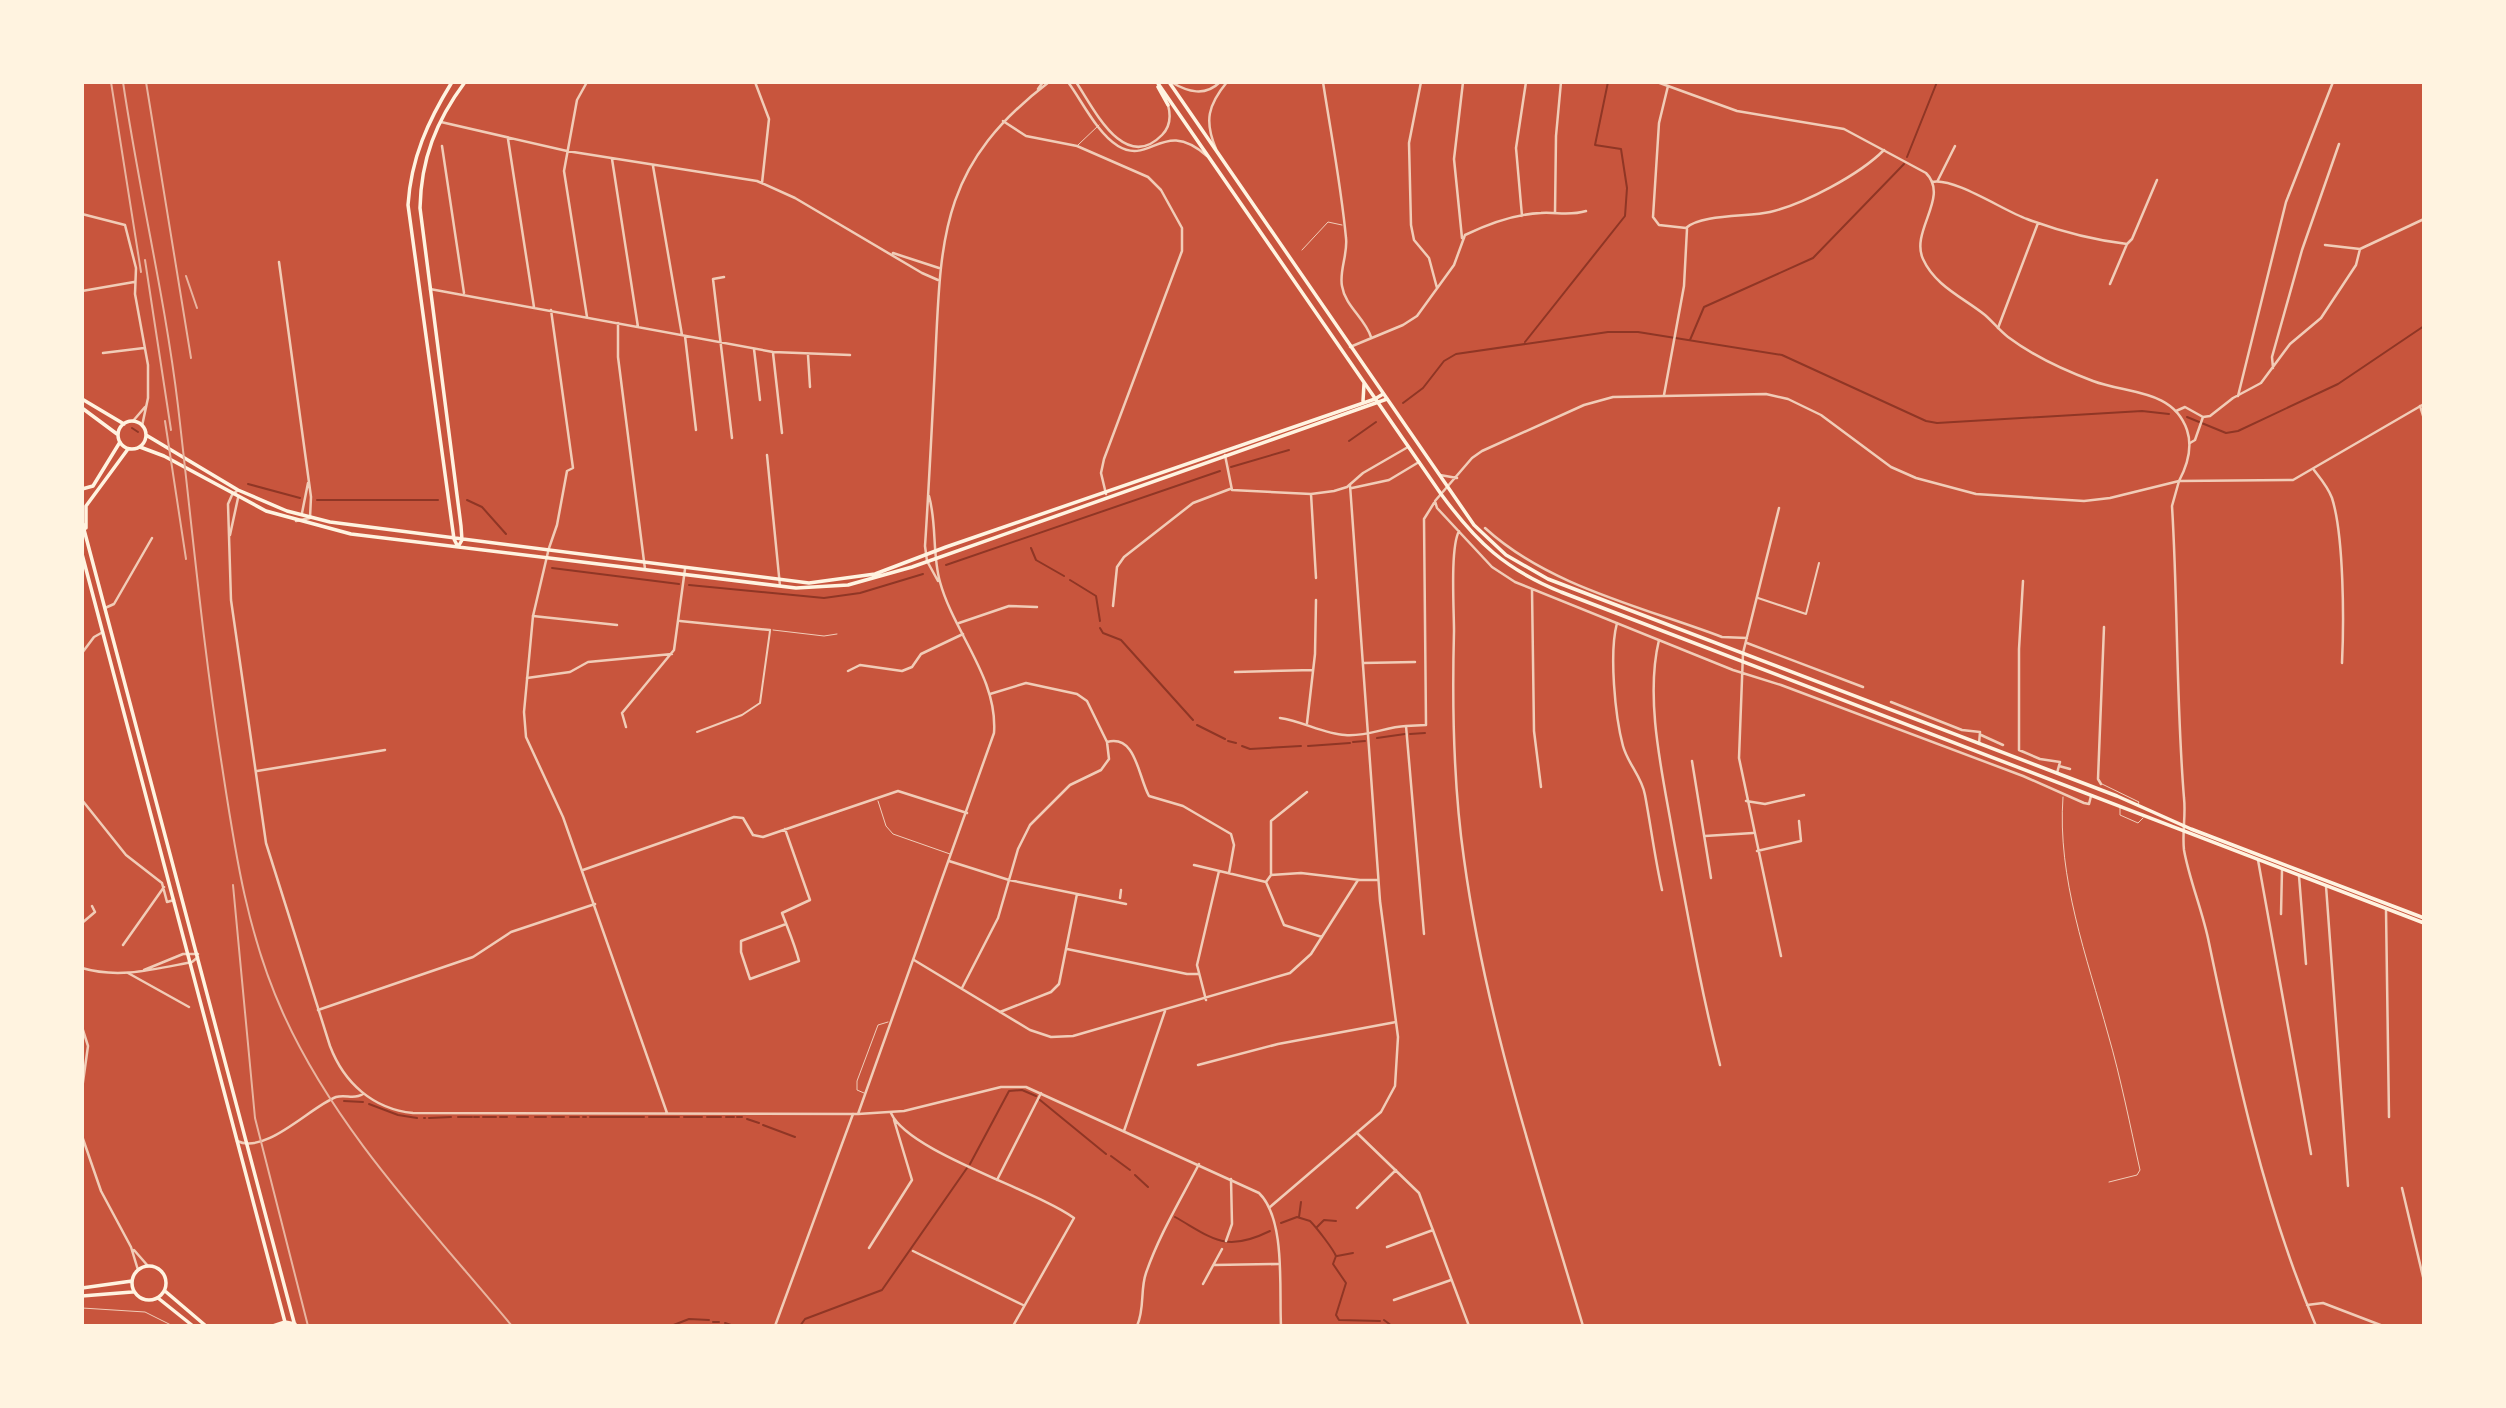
<svg xmlns="http://www.w3.org/2000/svg" width="2506" height="1408" font-family="'Fira Sans Condensed',sans-serif">
	<style>
		.lines { fill: none; stroke-linecap: round; stroke-linejoin: round }
		.stream { stroke: #8f3625; stroke-width: 2 }
		.service { stroke: #f1ccb7; stroke-width: 1 }
		.pedestrian { stroke: #f1ccb7; stroke-width: 2 }
		.minor { stroke: #f1ccb7; stroke-width: 2.5 }
		.tertiary { stroke: #f1ccb7; stroke-width: 2.5 }
		.secondary { stroke: #fff3e0; stroke-width: 3.5 }
		.primary { stroke: #fff3e0; stroke-width: 3.5 }
		.rail { stroke: #e9b49f; stroke-width: 2 }
	</style>
	<rect width="100%" height="100%" fill="#c8553d"/>
	<g class="lines">
		<path class="stream" d="M1907,157L1937,82
			M1690,340L1704,307L1813,258L1904,164
			M1525,342L1625,216L1627,188L1621,149L1595,145L1608,82
			M1403,403L1423,388L1444,361L1456,354L1608,332H1638L1782,355L1926,421L1937,423L2142,411L2169,414
			M2187,417L2226,433L2238,431L2338,384L2424,326
			M132,428L138,432
			M1349,441L1376,422
			M1231,467L1289,450
			M248,484L300,498
			M317,500H438
			M467,500L482,507L506,534
			M1031,548L1036,560L1064,576
			M946,565L1220,471
			M552,568L679,584
			M1070,580L1096,596L1100,621
			M689,585L824,598L860,593L923,574
			M1100,628L1103,633L1121,640L1193,720
			M1197,725L1225,739
			M1410,734L1425,733
			M1377,738L1405,734
			M1228,741L1236,743
			M1353,742L1365,741
			M1242,746L1250,749L1301,746
			M1308,746L1350,743
			M1040,1100L1106,1154
			M344,1101L363,1102
			M369,1104L398,1115L417,1118
			M458,1117H472
			M474,1117H479
			M483,1117H496
			M500,1117H507
			M517,1117H528
			M535,1117H546
			M552,1117H564
			M570,1117H579
			M583,1117H586
			M590,1117H644
			M649,1117H679
			M684,1117H702
			M707,1117H721
			M726,1117H734
			M737,1117H742
			M424,1118H425
			M429,1118L451,1117
			M747,1119L759,1123
			M763,1125L795,1137
			M1111,1156L1130,1170
			M970,1164L1009,1091L1022,1090L1036,1096
			M1135,1175L1148,1187
			M1175,1217C1214,1239 1225,1253 1270,1231
			M1299,1217L1301,1202
			M1281,1223L1297,1217L1310,1221C1317,1228 1333,1249 1336,1256L1333,1264L1346,1283L1336,1315L1339,1320L1380,1321
			M1317,1227L1324,1220L1336,1221
			M1337,1256L1353,1253
			M1384,1320L1392,1326
			M713,1322H719
			M725,1323L734,1326
			M671,1326L689,1319L709,1320
			M800,1326L805,1319L882,1290L967,1168"/>
		<path class="service" d="M1078,145L1099,125
			M1302,250L1328,222L1342,225
			M773,630L824,636L837,634
			M2102,784L2139,802L2138,804
			M2063,797C2057,878 2087,957 2108,1034C2121,1079 2130,1125 2140,1170L2137,1175L2109,1182
			M878,801L886,826L893,834L950,854
			M2120,808V815L2138,823L2143,818
			M864,1093L857,1090V1081L878,1025L888,1022
			M82,1308L145,1312L173,1326"/>
		<path class="pedestrian" d="M1758,598L1806,614L1819,563
			M697,732L742,715L760,703L770,631"/>
		<path class="minor" d="M755,82L769,119L762,183
			M1323,82C1331,134 1341,185 1346,238C1348,254 1339,271 1342,286C1345,306 1365,318 1371,337
			M1421,82L1409,143L1411,225L1414,240L1429,258L1437,288
			M1668,86L1659,123L1653,217L1659,225L1686,228
			M1003,121L1026,136L1077,146L1148,177L1161,190L1182,228V251L1104,459L1101,473L1106,494
			M441,122L567,151L757,181L795,198L922,273L938,280
			M508,139L534,307
			M442,146L464,293
			M612,159L638,327
			M653,166L682,335
			M1938,180L1955,146
			M1932,182C1954,177 2004,211 2027,219C2059,231 2094,240 2127,244L2132,239L2157,180
			M1555,213L1556,136L1561,82
			M82,214L125,225L136,268L135,294L148,365V398L142,426
			M1522,216L1516,148L1526,82
			M1686,228C1701,214 1749,217 1770,212C1804,204 1859,175 1884,150
			M1462,238L1454,159L1463,82
			M2325,245L2360,249
			M893,253L939,268
			M279,262L311,497L310,518L296,521
			M724,277L713,279L732,438
			M2110,284L2127,244
			M430,289L773,352L850,355
			M82,291L134,282
			M587,317L564,171L577,100L587,82
			M618,323V357L645,569
			M1998,328L2038,223
			M685,336L696,430
			M1350,347L1403,325L1417,316L1454,265L1465,235C1488,224 1516,214 1541,213C1557,212 1570,216 1586,211
			M754,349L760,400
			M103,353L144,348
			M773,353L782,433
			M808,355L810,387
			M2273,368L2272,357L2302,250L2339,144
			M1664,395L1684,286L1687,229
			M2238,396L2286,202L2333,82
			M2420,406L2424,419
			M2176,411L2185,407L2203,417L2195,440L2190,443
			M2203,417L2210,416L2233,398L2261,383L2290,344L2321,318L2356,265L2360,249L2424,219
			M133,421L145,407
			M767,455L780,586
			M1225,455L1232,490L1311,494L1334,491L1347,487L1363,473L1408,447
			M2314,470C2321,479 2328,487 2332,498C2344,536 2344,622 2342,663
			M2179,481L2172,506C2178,603 2176,701 2184,798C2186,815 2182,833 2184,850C2189,879 2203,912 2209,943C2236,1072 2264,1204 2316,1326
			M1352,488L1389,480L1419,462
			M1311,494L1316,578
			M1441,494L1435,501L1437,508L1492,567L1515,582L1733,670L1781,685L2023,776L2084,803L2089,804L2091,796
			M1779,508L1743,653L1739,758L1781,956
			M302,513L308,483
			M1485,528C1548,586 1643,607 1722,637L1747,638
			M1459,531C1450,548 1454,609 1454,631C1452,706 1453,783 1464,859C1486,1020 1537,1171 1583,1326
			M548,551L557,525L567,471L573,468L551,310
			M2023,581L2019,649V750L2040,759L2060,762L2057,773
			M1532,589L1534,731L1541,787
			M1113,606L1117,567L1124,557L1193,503L1230,489
			M105,608L114,604L152,538
			M533,616L617,625
			M680,621L770,630
			M959,623L1009,606L1037,607
			M1617,623C1609,653 1615,716 1623,746C1628,764 1642,777 1645,795C1651,827 1655,859 1662,890
			M1659,640C1644,702 1664,780 1674,841C1688,916 1701,991 1720,1065
			M1747,643L1863,687
			M82,653L94,637L103,632
			M1363,663L1415,662
			M848,671L860,665L902,671L912,667L921,654L963,634
			M1235,672L1313,670
			M527,678L570,672L588,662L672,654
			M1891,702L1962,730L1980,732L1979,744
			M1280,718C1302,721 1324,734 1345,735C1367,737 1385,727 1406,726L1424,934
			M1307,723L1315,654L1316,600
			M1406,726L1426,725L1424,519L1434,503
			M626,727L622,713L674,650L685,569
			M1981,735L2003,745
			M1107,742C1136,734 1138,776 1149,796L1183,806L1231,834L1234,845L1229,873
			M1692,761L1711,878
			M2059,766L2070,769
			M257,771L385,750
			M2101,784L2098,779L2104,627
			M82,800L126,855L162,883L167,902L174,900
			M1746,801L1765,804L1804,795
			M785,829L810,900L782,913C788,929 795,945 799,961L750,979L741,952V941L786,924
			M1705,836L1753,833
			M1757,851L1801,841L1799,821
			M2258,860L2311,1154
			M949,861L1009,880L1126,904
			M1194,865L1266,882L1284,925L1322,937
			M583,870L734,817L743,818L753,835L763,837L898,791L967,813
			M1271,875L1301,873L1360,880
			M2299,876L2306,964
			M1266,882L1271,875V821L1307,792
			M2326,886L2348,1186
			M1120,898L1121,890
			M2386,909L2389,1117
			M2281,914L2282,870
			M82,923L95,912L92,906
			M123,945L164,887
			M1067,949L1187,974H1199
			M914,960L1030,1030L1051,1037L1073,1036L1290,973L1311,954L1358,880H1378
			M128,973L189,1007
			M962,988L998,918L1018,849L1030,825L1070,785L1101,770L1109,759L1107,742L1087,701L1077,694L1026,683L990,694
			M1206,1000L1197,965L1219,871
			M318,1010L473,957L511,932L595,904
			M1000,1012L1051,992L1059,984L1077,894
			M82,1027L88,1046L82,1089
			M1198,1065L1278,1044L1396,1022
			M891,1113C908,1152 1036,1190 1074,1218L1013,1326
			M1124,1131L1165,1011
			M1358,1134L1419,1193L1469,1326
			M82,1136L101,1191L131,1247L138,1270
			M997,1180L1041,1093
			M2402,1188L2424,1281
			M1270,1207L1381,1112L1395,1086L1398,1037L1380,901L1350,485
			M1357,1208L1396,1170
			M1226,1241L1232,1224L1231,1179
			M1387,1247L1433,1230
			M869,1248L912,1180L894,1120
			M134,1250L148,1266
			M913,1251L1023,1305
			M1214,1265L1278,1264
			M1203,1284L1222,1249
			M1394,1300L1451,1280
			M2307,1305L2323,1303L2383,1326
			M775,1326L853,1114
			M1137,1326C1145,1308 1140,1290 1146,1273C1159,1235 1181,1199 1199,1164"/>
		<path class="tertiary" d="M1068,82C1082,101 1097,133 1118,146C1151,166 1163,117 1207,156
			M1076,82C1093,107 1124,174 1162,135C1170,127 1171,116 1168,105
			M1171,82C1188,92 1205,97 1220,82
			M1657,82L1737,111L1844,129L1926,173C1950,197 1910,231 1923,259C1935,286 1964,298 1985,315C1993,322 2000,331 2008,337C2032,355 2066,371 2093,381C2127,394 2173,389 2187,430C2193,448 2187,466 2179,481
			M1038,89L1043,82
			M1216,149C1204,121 1208,105 1227,82
			M1440,475L1457,478
			M238,490L232,495L228,504L231,600L266,843L330,1046C344,1083 373,1109 413,1113L858,1114L904,1111L1001,1087H1026L1259,1193C1286,1219 1279,1289 1281,1326
			M1441,494L1472,458L1482,451L1584,405L1613,397L1766,394L1788,399L1821,415L1891,467L1916,478L1976,494L2084,501L2110,498L2179,481L2293,480L2424,404
			M230,535L238,498
			M548,552L533,616L524,712L526,737L563,817L667,1113
			M938,581L927,561L925,546C929,486 932,425 935,365C941,237 939,166 1049,82
			M82,968C119,979 155,969 192,962L198,957
			M144,970L183,954H198
			M858,1114L994,733C998,678 954,633 940,582C932,554 937,524 929,496
			M237,1141C266,1155 310,1107 336,1097C346,1094 354,1100 363,1094"/>
		<path class="secondary" d="M452,82C428,121 411,158 408,205L454,539L458,547
			M82,399L124,424
			M1363,401L1364,384
			M82,408L117,434
			M118 435a14 14 0 1 1 28 0a14 14 0 1 1-28 0Z
			M146,435L238,490L287,511L330,522L809,583L875,574L946,547L1375,399L1383,394
			M140,447L164,456L266,511L351,534L796,588L848,585L912,567L1387,399
			M82,489L93,486L120,442
			M82,522L295,1326
			M86,528V506L128,449
			M458,547L462,540L461,526L420,208C421,159 436,121 465,82
			M82,554L286,1326
			M132 1283a17 17 0 1 1 34 0a17 17 0 1 1-34 0Z
			M82,1288L132,1281
			M165,1291L206,1326
			M82,1296L132,1292
			M158,1298L193,1326
			M273,1326L285,1322L295,1324"/>
		<path class="primary" d="M1157,82L1441,494C1477,543 1505,569 1561,592L2424,923
			M1169,82L1474,525L1506,555L1548,579L2117,796L2191,829L2424,918
			M1158,87L1168,105"/>
		<path class="rail" d="M111,82L141,272
			M123,82C139,191 165,297 178,406C192,526 203,647 222,766C235,851 247,934 283,1013C336,1131 430,1227 512,1326
			M146,82L191,358
			M145,260L171,430
			M186,276L197,308
			M165,421L186,559
			M233,885L255,1118L308,1326"/>
	</g>
	<rect width="2506" height="1408" fill="none" stroke="#fff3e0" stroke-width="168"/>
</svg>
